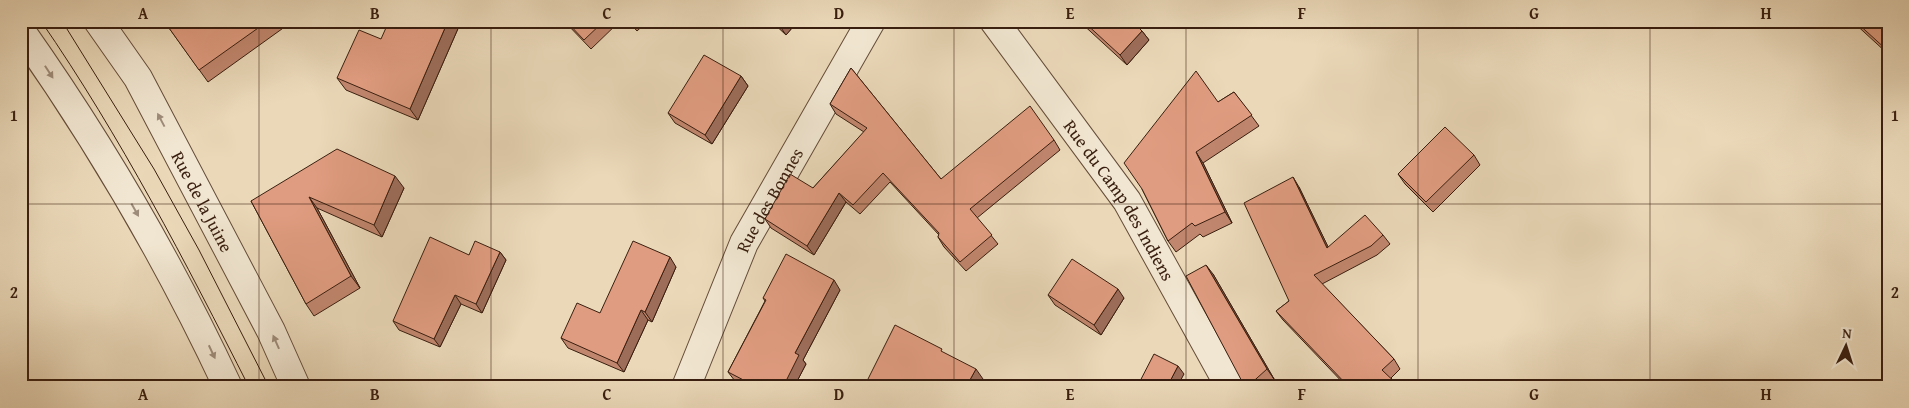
<svg xmlns="http://www.w3.org/2000/svg" width="1909" height="408" font-family="'Gentium Book Plus',serif">
	<style>
		.lines { fill: none; stroke-linecap: round; stroke-linejoin: round }
		.minor-casing { stroke: #654c39; stroke-width: 30 }
		.minor { stroke: #f1e6d1; stroke-width: 28 }
		.tram { stroke: #391e0f; stroke-width: 1 }
		.wall { fill: #c1866e; stroke: #391e0f }
		.shaded-wall { fill: #9d6d5a; stroke: #391e0f }
		.building { fill: #e09c80; stroke: #391e0f }
		.oneway { fill: #9e8c7a }
		.grid { fill: none; stroke: #391e0f; stroke-width: 1; stroke-opacity: 0.55 }
		.labels { text-anchor: middle; dominant-baseline: central; stroke-width: 4.5; stroke-linejoin: round; paint-order: stroke }
		.street-label { font-size: 18px; fill: #391e0f; stroke: #f1e6d1 }
		.neatline { fill: none; stroke: #391e0f; stroke-width: 2 }
		.grid-label { font-size: 16px; text-anchor: middle; font-weight: bold; fill: #391e0f }
	</style>
	<rect width="100%" height="100%" fill="#ead8b8"/>
	<filter id="stains"><feTurbulence type="fractalNoise" baseFrequency=".004" numOctaves="4"/><feColorMatrix values="0 0 0 0 .2 0 0 0 0 .09 0 0 0 0 .02 0 0 0 .5 -.17"/></filter>
	<radialGradient id="worn" r=".72"><stop offset=".6" stop-color="#630" stop-opacity="0"/><stop offset="1" stop-color="#630" stop-opacity=".3"/></radialGradient>
	<g class="lines">
		<defs>
			<g id="minor">
				<path id="s1" d="M98,21L138,78L271,331L296,387"/>
				<path id="s2" d="M994,21L1127,201L1230,387"/>
				<path d="M21,31C100,143 170,263 228,387"/>
				<path id="s3" d="M686,387L744,243L871,21"/>
			</g>
		</defs>
		<use href="#minor" class="minor-casing"/>
		<use href="#minor" class="minor"/>
		<path class="tram" d="M41,21C121,137 185,261 249,387
			M62,21L154,169L199,250L269,387"/>
	</g>
	<path class="wall" d="M164,21H293L208,82Z
		M564,21H620L591,49Z
		M628,21H648L637,31Z
		M771,21H798L786,35Z
		M1079,21H1132L1142,31L1149,40L1127,65Z
		M1852,21H1888V54Z
		M460,24L418,120L346,90L337,78Z
		M851,68L941,179L1054,140L1060,150L977,218L998,244L966,271L944,247L938,237L939,235L890,182L860,214L846,202L814,255L771,228L765,219L813,188L864,132L836,114L830,104Z
		M741,76L748,86L712,144L675,123L668,113Z
		M1234,92L1259,126L1203,163L1232,223L1203,237L1200,234L1176,252L1168,241L1142,189L1218,102Z
		M1474,155L1480,165L1433,212L1405,184L1398,174Z
		M1299,187L1328,247L1383,235L1390,244L1377,255L1322,284L1394,359L1400,369L1391,378L1400,387H1347L1283,320L1276,311L1289,301Z
		M404,188L382,237L317,208L360,288L314,316L306,304L251,201Z
		M500,252L506,260L482,313L461,304L440,347L399,330L393,321L469,255Z
		M676,267L652,322L648,320L624,372L568,348L561,338Z
		M1213,274L1274,379L1265,387H1245Z
		M840,290L803,360L806,364L794,387H745L735,381L728,372L765,301L763,298Z
		M1048,295L1124,298L1101,335L1055,305Z"/>
	<path class="shaded-wall" d="M448,21H458L460,24L418,120L410,109Z
		M783,21H798L786,35L779,25Z
		M1142,31L1149,40L1127,65L1120,55Z
		M741,76L748,86L712,144L705,135Z
		M1196,152L1203,163L1232,223L1225,212Z
		M395,176L404,188L382,237L374,225Z
		M1293,177L1299,187L1333,257L1327,248Z
		M839,193L846,202L814,255L807,246Z
		M309,197L317,208L360,288L351,276Z
		M500,252L506,260L482,313L476,304Z
		M670,257L676,267L652,322L645,312Z
		M1206,265L1213,274L1274,379L1267,369Z
		M834,280L840,290L803,360L806,364L794,387H783L795,353Z
		M1118,289L1124,298L1101,335L1094,325Z
		M455,295L461,304L440,347L434,339Z
		M641,310L648,320L624,372L617,363Z
		M1178,366L1184,374L1177,387H1167Z
		M976,369L983,379L978,387H966Z"/>
	<path class="building" d="M164,21H268L199,70Z
		M389,21H448L410,109L337,78L359,30L381,39Z
		M566,21H604L584,40Z
		M775,21H783L779,25Z
		M1083,21H1132L1142,31L1120,55Z
		M1855,21H1888V51Z
		M704,55L741,76L705,135L668,113Z
		M851,68L941,179L1030,106L1054,140L970,209L992,235L960,262L938,237L939,233L883,173L853,205L839,193L807,246L765,219L790,174L813,188L867,128L830,104Z
		M1196,71L1218,102L1234,92L1252,115L1196,152L1225,212L1195,226L1192,223L1168,241L1142,189L1124,163Z
		M1445,127L1474,155L1426,202L1398,174Z
		M337,149L395,176L374,225L309,197L351,276L306,304L251,201Z
		M1293,177L1327,248L1365,215L1383,235L1371,246L1314,275L1394,359L1382,370L1400,387H1349L1276,311L1289,301L1244,203Z
		M430,237L469,255L475,241L500,252L476,304L455,295L434,339L393,321Z
		M633,241L670,257L645,312L641,310L617,363L561,338L577,303L600,313Z
		M786,254L834,280L795,353L799,355L783,387H757L728,372L766,300L763,298Z
		M1072,259L1118,289L1094,325L1048,295Z
		M1206,265L1267,369L1247,387H1245L1186,276Z
		M895,325L942,349L941,351L976,369L966,387H901L895,383L893,387H864Z
		M1154,354L1178,366L1167,387H1137Z"/>
	<defs><path id="oneway-solid" d="M-6-.8H1V-3.2L6.5 0L1 3.2V.8H-6Z" transform="scale(1.25)"/></defs>
	<g class="oneway">
		<use href="#oneway-solid" transform="translate(49 72) rotate(57)"/>
		<use href="#oneway-solid" transform="translate(161 120) rotate(-118)"/>
		<use href="#oneway-solid" transform="translate(135 210) rotate(61)"/>
		<use href="#oneway-solid" transform="translate(276 342) rotate(-114)"/>
		<use href="#oneway-solid" transform="translate(212 352) rotate(65)"/>
	</g>
	<path class="grid" d="M259,21V387M491,21V387M723,21V387M954,21V387M1186,21V387M1418,21V387M1650,21V387M21,204H1888"/>
	<g class="labels">
		<g class="street-label">
			<text stroke="none"><textPath href="#s3" startOffset="205">Rue des Bonnes</textPath></text>
			<text stroke="none"><textPath href="#s2" startOffset="219">Rue du Camp des Indiens</textPath></text>
			<text stroke="none"><textPath href="#s1" startOffset="209">Rue de la Juine</textPath></text>
		</g>
	</g>
	<rect width="1909" height="408" fill="none" stroke="#ead8b8" stroke-width="55"/>
	<g transform="translate(1846 346) rotate(4)" stroke="#f1e6d1" stroke-width="4" paint-order="stroke">
	<path d="M0-4L9 19L0 12L-9 19Z" fill="#391e0f"/>
	<text y="-8" font-size="14" font-weight="bold" text-anchor="middle" fill="#391e0f">N</text>
	</g>
	<rect x="28" y="28" width="1854" height="352" class="neatline"/>
	<g class="grid-label">
		<text x="143" y="19">A</text>
		<text x="375" y="19">B</text>
		<text x="607" y="19">C</text>
		<text x="839" y="19">D</text>
		<text x="1070" y="19">E</text>
		<text x="1302" y="19">F</text>
		<text x="1534" y="19">G</text>
		<text x="1766" y="19">H</text>
		<text x="14" y="121">1</text>
		<text x="1895" y="121">1</text>
		<text x="14" y="298">2</text>
		<text x="1895" y="298">2</text>
		<text x="143" y="400">A</text>
		<text x="375" y="400">B</text>
		<text x="607" y="400">C</text>
		<text x="839" y="400">D</text>
		<text x="1070" y="400">E</text>
		<text x="1302" y="400">F</text>
		<text x="1534" y="400">G</text>
		<text x="1766" y="400">H</text>
	</g>
	<rect width="100%" height="100%" filter="url(#stains)"/>
	<rect width="100%" height="100%" fill="url(#worn)"/>
</svg>
